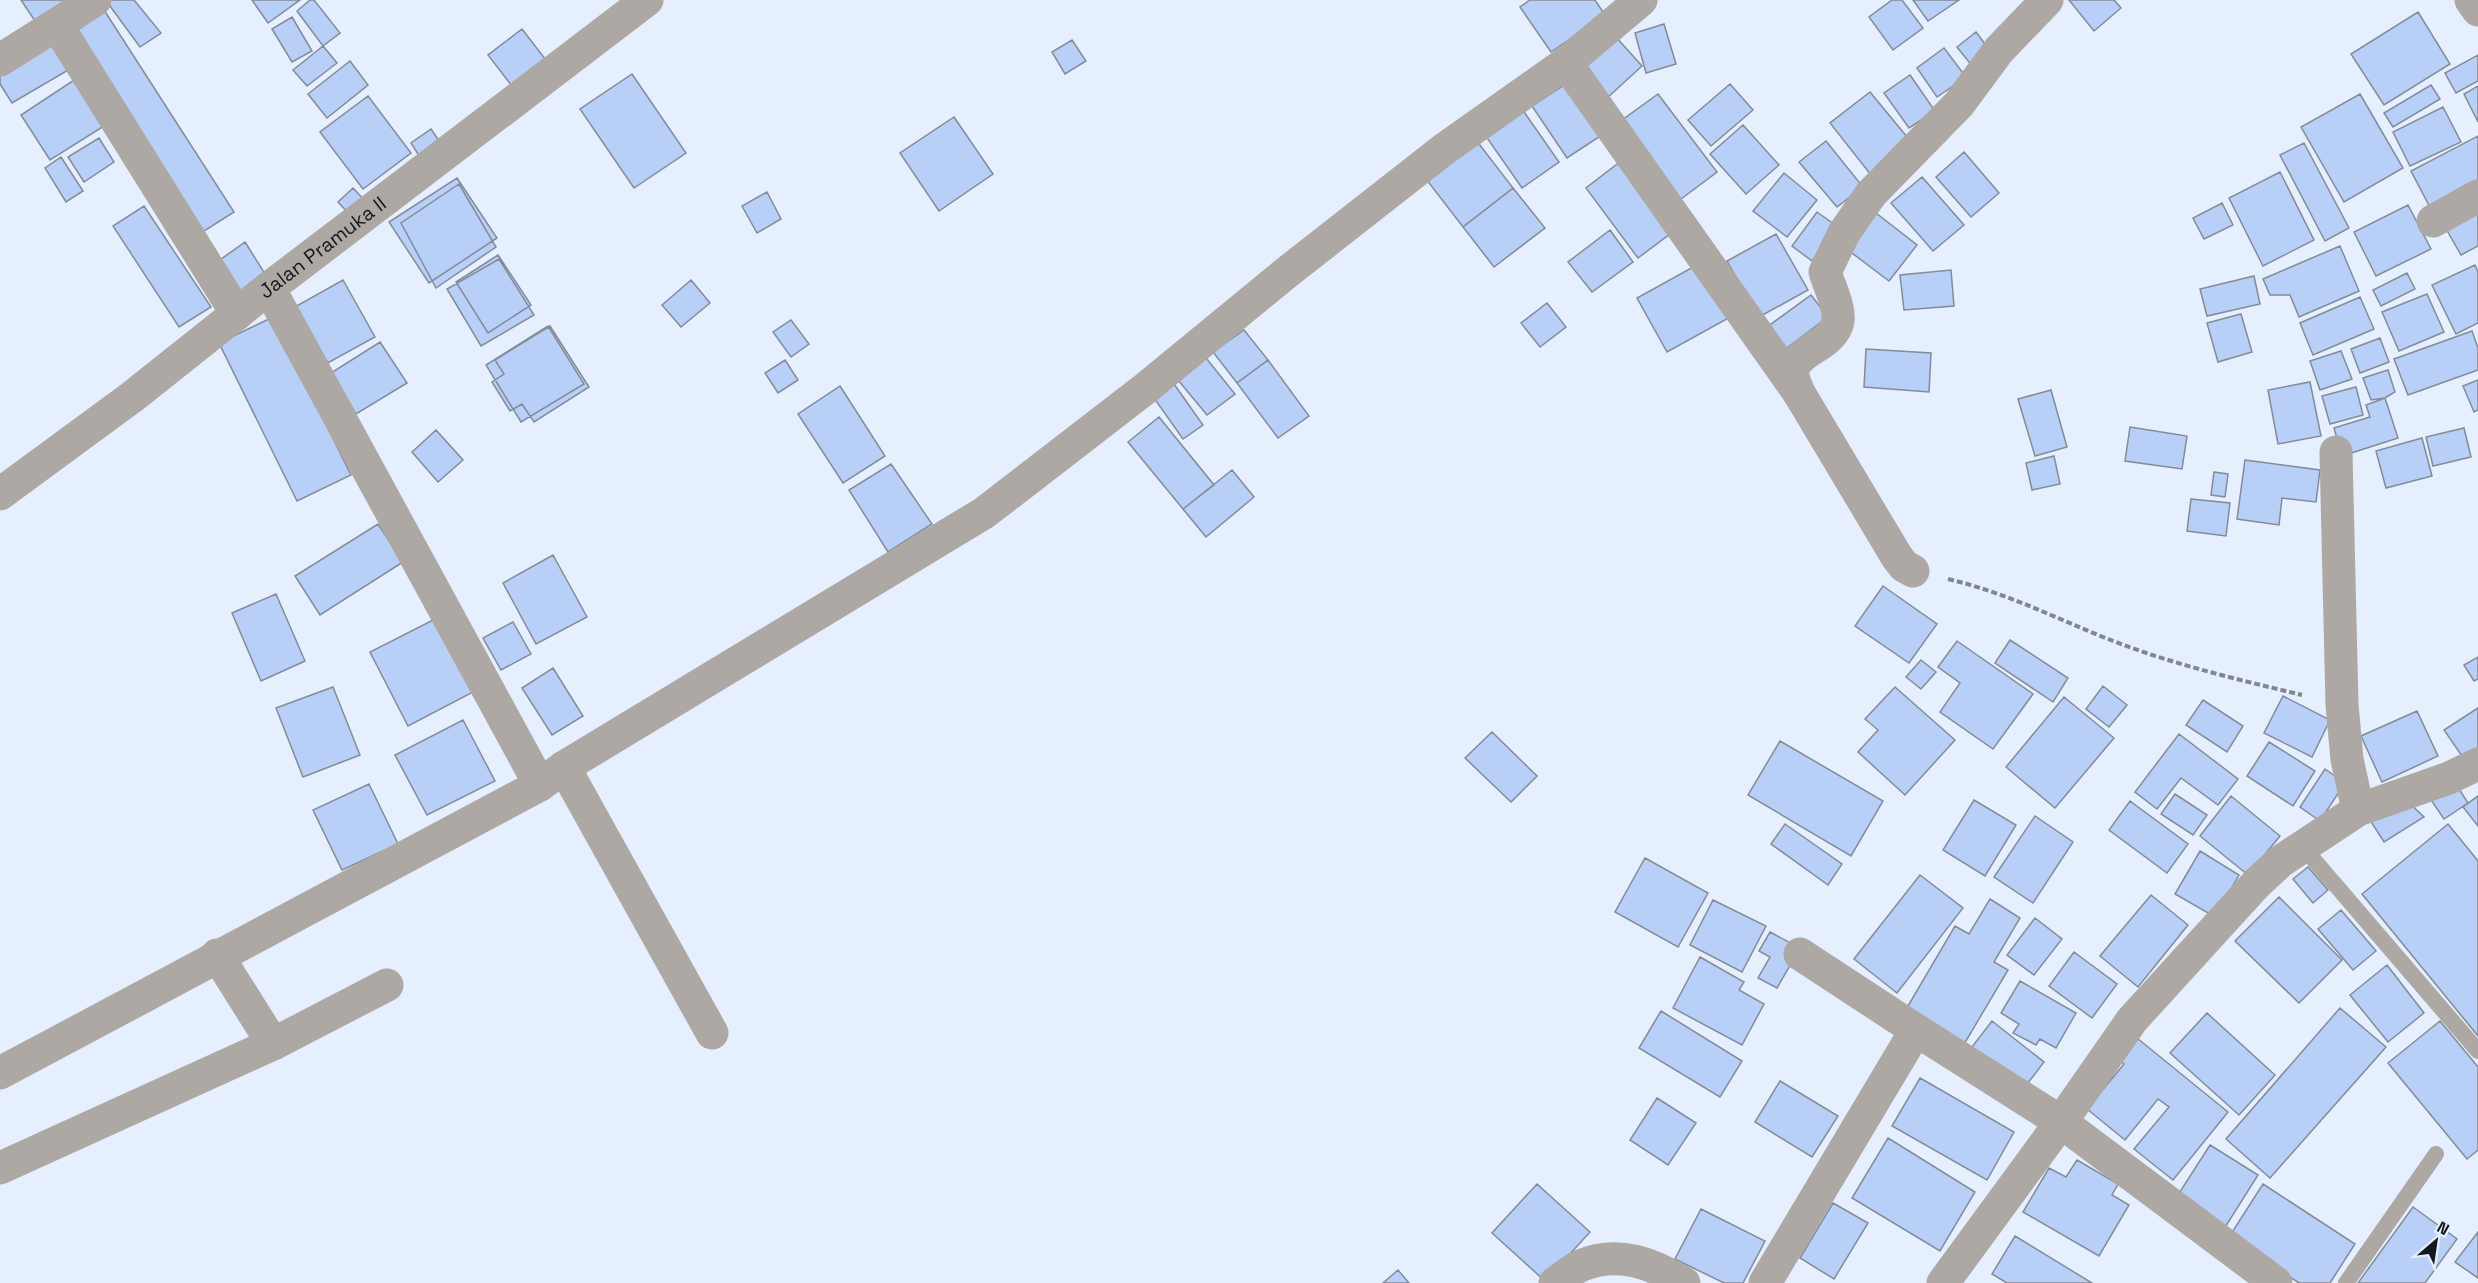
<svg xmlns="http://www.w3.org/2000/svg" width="2478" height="1283" font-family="'Space Grotesk',sans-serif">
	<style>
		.building { fill: #b8cff7; stroke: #838b98; stroke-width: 1.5 }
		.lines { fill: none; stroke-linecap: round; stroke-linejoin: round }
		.path { stroke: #818790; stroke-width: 4; stroke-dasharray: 6 3; stroke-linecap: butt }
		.lane { stroke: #aea8a4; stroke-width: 16 }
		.street { stroke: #aea8a4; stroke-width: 33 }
		.labels { text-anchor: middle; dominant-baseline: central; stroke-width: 4.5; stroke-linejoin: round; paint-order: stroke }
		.street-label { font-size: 20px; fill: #15181d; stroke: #e6effd }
	</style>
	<rect width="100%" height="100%" fill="#e6effd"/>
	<path class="building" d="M21,0H79L39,27Z
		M109,0H134L161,33L140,47L107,2Z
		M252,0H300L268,23Z
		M310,0H314L340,33L323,46L297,11Z
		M1530,0H1595L1605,15L1551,52L1520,7Z
		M1892,0H1902L1923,28L1893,50L1869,17Z
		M1913,0H1959L1928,21Z
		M2069,0H2114L2121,8L2094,31Z
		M104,10L234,212L201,233L73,34Z
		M2418,12L2450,64L2384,105L2351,54Z
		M292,17L312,51L292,62L272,29Z
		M1664,24L1676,64L1646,73L1635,33Z
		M522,29L546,60L512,86L488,55Z
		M1976,32L1991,52L1973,67L1957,47Z
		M1615,36L1642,66L1606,99L1579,70Z
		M51,38L70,69L12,103L0,84V69Z
		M1072,40L1086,61L1065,74L1052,52Z
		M323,46L337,63L307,86L293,70Z
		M1944,48L1966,77L1937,97L1917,68Z
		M2478,55V81L2456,93L2445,73Z
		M350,61L368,85L327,118L308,94Z
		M632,74L686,153L634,188L580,109Z
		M1910,75L1935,111L1909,128L1884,93Z
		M1573,79L1608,131L1567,158L1532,106Z
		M74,80L104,126L50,160L21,115Z
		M1730,84L1753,110L1711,146L1688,120Z
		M2431,85L2440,99L2393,127L2384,113Z
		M2478,86V122L2464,94Z
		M1870,92L1912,143L1871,175L1830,123Z
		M1658,94L1717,172L1677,202L1618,123Z
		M2360,94L2403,168L2344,202L2301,127Z
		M368,96L411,153L363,189L320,132Z
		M2443,107L2461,142L2410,166L2393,132Z
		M1522,109L1559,162L1522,188L1485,135Z
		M954,117L993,174L939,211L900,153Z
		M1743,125L1779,165L1746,194L1710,154Z
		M431,129L444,148L423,162L411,143Z
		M2478,136V192L2434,215L2411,171Z
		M99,138L114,162L84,182L68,157Z
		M1476,140L1513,188L1463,227L1426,179Z
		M1826,141L1863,187L1837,207L1799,162Z
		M2304,143L2349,228L2325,241L2280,155Z
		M1964,152L1999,193L1971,217L1936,177Z
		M61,157L83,191L66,202L45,168Z
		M1625,158L1678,228L1638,258L1586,188Z
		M2280,172L2314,240L2263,266L2229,198Z
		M1784,173L1817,200L1787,237L1753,211Z
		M1922,177L1964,225L1933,251L1891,203Z
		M457,178L497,238L429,283L389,222Z
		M459,184L496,247L436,288L401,223Z
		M353,188L368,204L353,218L338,202Z
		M1513,188L1545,228L1494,267L1463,227Z
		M767,192L781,219L757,233L742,206Z
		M2478,200V246L2461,255L2441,220Z
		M2222,203L2233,225L2204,239L2193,218Z
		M2408,205L2431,249L2376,276L2354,232Z
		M144,206L211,307L179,327L113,226Z
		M1817,212L1838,227L1812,261L1792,246Z
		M1876,213L1917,245L1889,281L1848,250Z
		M1610,230L1633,262L1592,292L1568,262Z
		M1776,234L1808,290L1759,317L1727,261Z
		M245,242L267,277L240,296L217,262Z
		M2340,246L2359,291L2299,317L2290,295H2270L2263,279Z
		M498,255L531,305L488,333L456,282Z
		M499,259L534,315L481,346L447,289Z
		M1704,261L1734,315L1667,352L1637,298Z
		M2475,265L2478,272V323L2456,334L2432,285Z
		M1951,270L1954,306L1904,310L1900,275Z
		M2407,273L2415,289L2381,306L2373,290Z
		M2254,276L2260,304L2207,316L2200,289Z
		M343,280L375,337L324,365L293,308Z
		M691,280L710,303L681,327L662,305Z
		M2427,294L2444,332L2399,351L2382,312Z
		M1811,295L1828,317L1784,350L1767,327Z
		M2360,297L2374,329L2313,355L2300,323Z
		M1547,303L1566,327L1540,347L1521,323Z
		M2241,314L2252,352L2218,362L2207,323Z
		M273,317L351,475L297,501L219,343Z
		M791,320L809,344L791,357L773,332Z
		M548,326L584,384L521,422L486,365Z
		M550,326L589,387L534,422L522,404L510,411L492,382L504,374L495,360Z
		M1244,330L1268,360L1237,383L1213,352Z
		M2472,331L2478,348V370L2408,395L2394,359Z
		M2380,338L2389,362L2360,373L2351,349Z
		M380,342L407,383L356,414L331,373Z
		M1866,349L1931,353L1929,392L1864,387Z
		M2341,351L2352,379L2320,390L2310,361Z
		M1206,358L1235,394L1207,415L1178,380Z
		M785,360L798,380L778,393L765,373Z
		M1268,360L1309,416L1278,438L1237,383Z
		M2388,370L2395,392L2385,398L2371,400L2363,378Z
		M2478,380V410L2474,412L2463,386Z
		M2310,382L2321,436L2278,444L2268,390Z
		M1174,384L1203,425L1183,439L1154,398Z
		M840,386L885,456L843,483L798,414Z
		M2356,387L2363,415L2330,424L2322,396Z
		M2051,390L2067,447L2035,456L2018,399Z
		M2385,398L2398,438L2342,456L2334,428L2370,417L2366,405Z
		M1159,417L1214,485L1183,509L1128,442Z
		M2130,427L2187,436L2182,469L2125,461Z
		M2464,428L2471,457L2433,466L2426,437Z
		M436,430L463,460L438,482L412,452Z
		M2422,438L2432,476L2386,488L2376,451Z
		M2054,456L2060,484L2032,490L2026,463Z
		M2245,460L2320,470L2316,502L2282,498L2279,525L2237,519Z
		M891,464L932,524L888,552L849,490Z
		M1232,470L1254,497L1206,537L1183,509Z
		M2214,472L2228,474L2225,497L2211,495Z
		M2191,499L2230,503L2226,536L2187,531Z
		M378,524L403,562L320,615L295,576Z
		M553,555L587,617L536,644L503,583Z
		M1883,586L1937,624L1909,663L1855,626Z
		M276,594L305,661L261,681L232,613Z
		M439,617L477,690L408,726L370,652Z
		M513,622L531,654L501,670L483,638Z
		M2010,640L2068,678L2053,702L1995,663Z
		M1957,641L2033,694L1993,749L1940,712L1960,683L1938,667Z
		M2478,657V679L2474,681L2464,665Z
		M1921,660L1936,672L1921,689L1906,677Z
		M553,668L583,716L552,735L522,688Z
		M2103,686L2127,705L2109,727L2086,709Z
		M333,687L360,755L303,777L276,708Z
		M1895,687L1955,740L1905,795L1858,752L1878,730L1865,719Z
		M2283,696L2330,720L2312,757L2264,733Z
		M2064,697L2114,738L2055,808L2006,767Z
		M2203,700L2243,726L2227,752L2186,725Z
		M2478,708V750L2464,759L2444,730Z
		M2417,711L2438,756L2382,782L2361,736Z
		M463,720L495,781L427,815L395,755Z
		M1492,732L1537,776L1511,802L1465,758Z
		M2179,734L2238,779L2218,805L2181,778L2157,809L2135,792Z
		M1780,741L1883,801L1851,856L1748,795Z
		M2269,742L2315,771L2293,806L2247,776Z
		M2325,769L2345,783L2320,821L2300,807Z
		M2454,781L2468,803L2444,819L2429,797Z
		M369,784L398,844L342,870L313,810Z
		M2175,794L2207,815L2193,835L2161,814Z
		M2231,796L2280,836L2248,875L2200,836Z
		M2478,796V826L2463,807Z
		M2404,798L2424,817L2384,842L2370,820Z
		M1974,800L2016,825L1985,876L1943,850Z
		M2130,801L2188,844L2167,873L2109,830Z
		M2035,816L2073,842L2033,903L1994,877Z
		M1785,824L1842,864L1828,885L1771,844Z
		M2448,824L2478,861V1036L2362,894Z
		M2200,851L2239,875L2215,917L2175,894Z
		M1645,858L1708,893L1678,947L1615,912Z
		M2308,867L2328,890L2313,903L2293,879Z
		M1920,875L1963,908L1897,993L1854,959Z
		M2151,895L2188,925L2138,987L2100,956Z
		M2279,897L2342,960L2299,1003L2235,941Z
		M1990,899L2020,918L1994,962L2008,970L1963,1046L1905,1011L1955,926L1969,934Z
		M1713,900L1766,926L1742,972L1690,945Z
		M2341,910L2376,951L2353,970L2318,929Z
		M2035,918L2062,939L2034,975L2007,955Z
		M1770,932L1800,948L1777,988L1758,978L1770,957L1759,951Z
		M2074,952L2117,984L2092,1018L2049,986Z
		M1700,957L1744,982L1739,990L1764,1004L1742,1045L1673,1008Z
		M2387,965L2424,1013L2388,1042L2350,995Z
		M2020,981L2076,1013L2056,1048L2040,1039L2036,1045L2013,1033L2019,1024L2001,1013Z
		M2340,1008L2386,1047L2270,1178L2226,1139Z
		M1661,1011L1742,1061L1720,1097L1639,1048Z
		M2207,1013L2275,1075L2239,1115L2170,1053Z
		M1992,1021L2044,1062L2021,1092L1968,1052Z
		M2440,1021L2478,1067V1150L2467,1159L2388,1063Z
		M2132,1034L2228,1112L2173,1180L2134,1149L2169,1107L2158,1099L2125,1140L2087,1109L2124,1064L2115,1056Z
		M1920,1078L2014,1132L1987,1180L1892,1126Z
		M1780,1081L1838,1116L1812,1157L1755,1122Z
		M1657,1098L1696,1123L1668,1165L1630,1140Z
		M1888,1138L1975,1192L1940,1251L1852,1198Z
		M2210,1145L2258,1175L2224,1229L2176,1198Z
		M2077,1160L2118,1184L2112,1195L2129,1205L2099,1256L2023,1212L2049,1168L2066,1177Z
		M1537,1184L1590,1232L1545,1281L1492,1233Z
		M2263,1184L2355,1244L2330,1283H2299L2229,1237Z
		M1833,1203L1868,1223L1834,1279L1800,1258Z
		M2413,1207L2457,1239L2425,1283H2358Z
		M1701,1209L1765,1241L1743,1283H1724L1675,1259Z
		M2478,1232V1278L2455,1262Z
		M2015,1236L2092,1283H2007L1992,1274Z
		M1398,1270L1409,1283H1383Z"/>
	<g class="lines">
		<path class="path" d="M1948,579C2007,593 2053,617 2108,639C2171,664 2236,679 2302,695"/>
		<path class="lane" d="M2302,846L2478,1051
			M2346,1283L2436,1154"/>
		<g class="street">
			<path d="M2471,0L2478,10"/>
			<path d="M57,25L237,314"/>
			<path d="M0,60L95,0"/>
			<path d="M1566,63L1799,393L1897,557L1904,566L1913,571"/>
			<path d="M2433,221L2478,196"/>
			<path d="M269,288L540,785"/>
			<path d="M1799,393C1797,388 1794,381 1793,376C1790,350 1833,348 1838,321C1840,306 1829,286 1825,272L1844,233L1871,194L1959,104L1999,50L2047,0"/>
			<path d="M2336,452L2342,705L2347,759L2358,810"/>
			<path id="s1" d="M0,494L132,397L269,288L647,0"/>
			<path d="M564,767L712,1033"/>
			<path d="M1800,954L1916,1030"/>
			<path d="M217,955L273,1044"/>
			<path d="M0,1073L540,785L564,767L984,513L1146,388L1286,273L1443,150L1566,63L1641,0"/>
			<path d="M0,1168L273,1044L387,985"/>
			<path d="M1555,1283C1563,1277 1573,1269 1582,1265C1620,1250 1653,1264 1684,1283"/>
			<path d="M1765,1283L1916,1030L2061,1122L2132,1020L2257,883L2281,861L2358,810L2449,778L2478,764"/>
			<path d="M1943,1283L2061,1122L2276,1283"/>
		</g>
	</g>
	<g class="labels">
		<g class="street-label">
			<text stroke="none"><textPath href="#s1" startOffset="406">Jalan Pramuka II</textPath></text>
		</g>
	</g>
	<g transform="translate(2436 1241) rotate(29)" stroke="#e6effd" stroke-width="4.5" paint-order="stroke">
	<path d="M0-4.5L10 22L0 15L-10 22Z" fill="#15181d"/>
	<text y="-9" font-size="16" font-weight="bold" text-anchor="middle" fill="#15181d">N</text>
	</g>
</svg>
